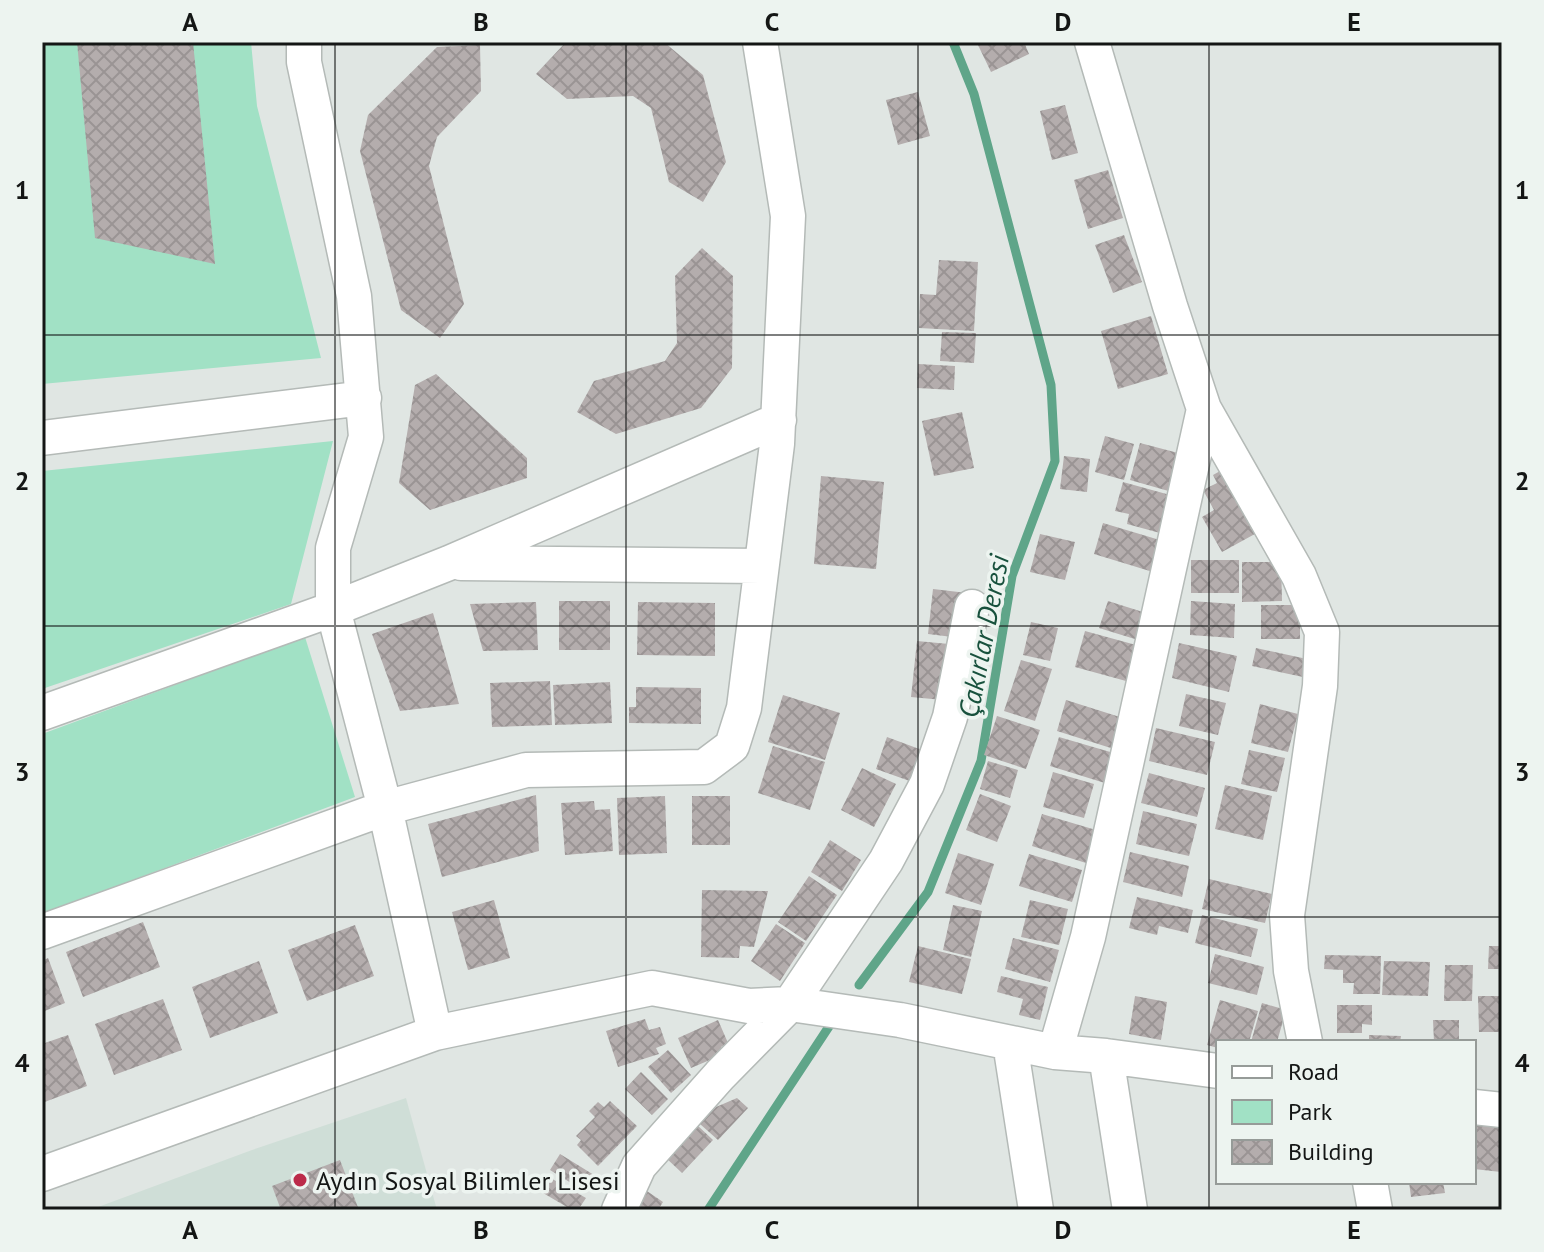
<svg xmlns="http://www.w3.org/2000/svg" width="1544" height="1252" font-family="'PT Sans',sans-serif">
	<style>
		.built { fill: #cfded7 }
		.green { fill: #a1e1c5 }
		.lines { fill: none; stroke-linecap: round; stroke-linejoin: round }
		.stream { stroke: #5fa589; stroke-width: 9 }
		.building { fill: url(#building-cross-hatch) }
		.minor-casing { stroke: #b4bab7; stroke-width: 37 }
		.minor { stroke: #fff; stroke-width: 34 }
		.grid { fill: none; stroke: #141615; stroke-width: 2; stroke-opacity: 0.55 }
		.poi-dot { fill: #bc2b4a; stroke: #edf4f0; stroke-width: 3 }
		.labels { text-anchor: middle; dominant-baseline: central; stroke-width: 7; stroke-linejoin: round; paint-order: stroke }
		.poi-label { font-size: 26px; fill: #141615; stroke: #edf4f0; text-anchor: start }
		.water-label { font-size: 28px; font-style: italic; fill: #18513d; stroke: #edf4f0 }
		.neatline { fill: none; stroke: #141615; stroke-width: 3 }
		.grid-label { font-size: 26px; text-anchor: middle; font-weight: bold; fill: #141615 }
	</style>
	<defs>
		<pattern id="building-cross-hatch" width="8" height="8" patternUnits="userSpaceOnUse" patternTransform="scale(2)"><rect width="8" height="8" fill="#b4adad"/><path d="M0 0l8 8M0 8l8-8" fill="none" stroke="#9a9494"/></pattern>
	</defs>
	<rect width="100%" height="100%" fill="#e0e6e3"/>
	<path class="built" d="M406,1098L437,1210H90L252,1150Z"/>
	<path class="green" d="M42,42H251L257,106L321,358L42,384Z
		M333,441L291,604L42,689V471Z
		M305,637L355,797L42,914V734Z"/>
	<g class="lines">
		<path class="stream" d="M859,985L928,892L981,761L1012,576L1055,461L1051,385L974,94L953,42
			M708,1210L830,1025"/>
	</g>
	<path class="building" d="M77,42H193L215,264L95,238Z
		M566,42H664L703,75L726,162L703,202L669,182L651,108L633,96L567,99L536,74Z
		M984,42H1024L1029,54L991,72L978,45Z
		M480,45L481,91L437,137L429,166L464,304L440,338L401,310L360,151L368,115L437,47Z
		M918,92L930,136L898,145L886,100Z
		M1065,105L1078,153L1052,160L1040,111Z
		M1108,170L1123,218L1088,229L1074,180Z
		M1124,235L1142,282L1113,293L1095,245Z
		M702,248L733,276L732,368L701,408L616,434L577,412L594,381L665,361L677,343L675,276Z
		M939,260L978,262L974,331L919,328L920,294L936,295Z
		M1151,316L1168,374L1118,389L1101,331Z
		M942,332L976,333L974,363L940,361Z
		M918,364L955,366L954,390L917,388Z
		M436,374L527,458V478L430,510L399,483L415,385Z
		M962,412L974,468L934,476L922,421Z
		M1105,436L1134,444L1124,480L1095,472Z
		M1140,443L1182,454L1172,492L1130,480Z
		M1064,456L1090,459L1087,492L1060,489Z
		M1229,466L1264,529L1222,552L1202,517L1214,510L1203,490L1217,483L1213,475Z
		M821,476L884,482L876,569L814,564Z
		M1123,482L1170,495L1160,533L1127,524L1129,514L1115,511Z
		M1103,523L1163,541L1153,572L1094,554Z
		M1040,534L1075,542L1065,580L1030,572Z
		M1191,560H1239V593H1191Z
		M1242,562H1281L1282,601L1242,602Z
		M933,589L967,593L961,638L928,634Z
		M559,601H610V650H559Z
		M1108,601L1146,613L1138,640L1099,628Z
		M1191,601L1235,604L1234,638L1190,635Z
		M536,602L538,650L483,651L470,604Z
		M638,602L715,603V656L637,655Z
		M1261,605H1300V639H1261Z
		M433,613L459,704L400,711L372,634Z
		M1031,622L1058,628L1050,661L1023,655Z
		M1085,631L1136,645L1126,681L1075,667Z
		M917,641L949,644L943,700L911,697Z
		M1179,643L1237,656L1229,692L1172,678Z
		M1256,648L1307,659L1303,677L1252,666Z
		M1021,660L1052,669L1035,721L1004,711Z
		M550,681L552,725L492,727L490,683Z
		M610,682L612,723L555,725L553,685Z
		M636,687L701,688V724L629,723V707H636Z
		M1186,694L1226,703L1218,735L1179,726Z
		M783,695L840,713L825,760L768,742Z
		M1066,700L1123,718L1114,749L1057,731Z
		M1260,704L1298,714L1288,752L1251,743Z
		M997,716L1040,730L1026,769L984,755Z
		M1156,728L1215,742L1207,775L1149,761Z
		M887,737L930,753L918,784L876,769Z
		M1059,737L1117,754L1108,784L1050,766Z
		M773,746L825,762L810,810L758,793Z
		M1249,750L1285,758L1277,792L1241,784Z
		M988,761L1018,770L1010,798L980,789Z
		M862,768L896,784L874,827L841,810Z
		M1053,772L1094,784L1084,818L1043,807Z
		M1149,773L1205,788L1197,817L1141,803Z
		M1225,785L1272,796L1263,840L1215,829Z
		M980,794L1011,806L997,842L966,830Z
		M536,795L539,851L442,877L428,824Z
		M665,796L667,853L619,855L617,798Z
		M692,796H730V845H692Z
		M594,801L595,810L610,809L613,851L565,855L561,803Z
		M1143,811L1197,824L1189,856L1136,844Z
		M1042,814L1096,830L1086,863L1032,846Z
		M830,840L861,860L842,891L811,872Z
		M1130,852L1189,866L1182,897L1123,882Z
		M958,853L994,864L981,905L945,893Z
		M1029,854L1082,870L1072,902L1019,886Z
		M809,876L837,895L806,941L778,922Z
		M1209,879L1272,894L1265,923L1202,909Z
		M702,890L768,891L754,947L740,946L739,958L701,957Z
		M1137,897L1193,910L1188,933L1159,926L1157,935L1129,928Z
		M494,900L510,958L468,970L452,912Z
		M1030,900L1068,909L1059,945L1021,937Z
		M953,905L982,911L971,957L943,950Z
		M1202,915L1258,929L1251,957L1195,943Z
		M143,922L160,967L83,997L66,952Z
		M776,924L805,943L780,981L751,961Z
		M355,925L374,976L307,1001L288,950Z
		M1013,938L1059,950L1050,982L1005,969Z
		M918,946L971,959L962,994L909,982Z
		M1489,946H1502V969H1488Z
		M1215,954L1264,967L1257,995L1208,983Z
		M1325,955L1381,956L1380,994H1353L1354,983H1343V970L1324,969Z
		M48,958L65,1003L42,1012V961Z
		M259,961L278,1013L210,1038L192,987Z
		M1384,961L1430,962L1428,996L1382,995Z
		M1445,965H1473L1472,1001H1444Z
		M1001,976L1048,987L1040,1020L1019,1015L1023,999L997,992Z
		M1135,996L1167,1002L1161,1040L1129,1034Z
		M1478,996H1499L1500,1032H1479Z
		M163,999L182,1050L114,1075L95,1024Z
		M1220,1000L1258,1011L1249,1042H1218V1048L1207,1045Z
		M1262,1003L1286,1010L1277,1042H1251Z
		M1337,1005H1372V1025L1362,1024V1033H1337Z
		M645,1019L649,1030L660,1027L666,1044L656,1048L659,1054L618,1067L606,1031Z
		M718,1020L728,1043L721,1047L724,1054L691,1068L678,1038Z
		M1433,1020H1459V1042H1434Z
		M68,1035L87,1086L42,1103V1044Z
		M1369,1035L1401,1036L1400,1042H1369Z
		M668,1050L691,1075L671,1093L648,1067Z
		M641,1072L668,1099L652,1115L625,1089Z
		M737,1098L748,1108L718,1140L700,1124L716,1107Z
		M610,1101L637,1126L598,1166L577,1145L581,1140L576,1136L595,1117L589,1111L598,1102L604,1107Z
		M1474,1115L1502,1118L1501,1172L1474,1169Z
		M696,1124L713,1140L682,1173L665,1157Z
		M560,1154L594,1175L584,1191L550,1170Z
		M340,1160L359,1210H281L272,1186Z
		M547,1176L586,1198L578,1210H572L538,1190Z
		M1409,1182H1443L1445,1193L1411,1197Z
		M644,1189L663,1202L658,1210H631Z"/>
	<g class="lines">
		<defs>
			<path id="minor" d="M304,42V62L354,296L366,437L333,548V609L385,808L435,1033
				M1092,42L1170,306L1204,409L1299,576L1322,632L1320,686L1287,915L1291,971L1305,1042
				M42,438L364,398
				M461,563L761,566
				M42,713L333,609L449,563L779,420
				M42,932L385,808L526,770L704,767L732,746L744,708L777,444L788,216L760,42
				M1010,1043L1036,1210
				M1055,1052L1088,937L1204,409
				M1106,1056L1130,1210
				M1474,1107L1502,1110
				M42,1174L435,1033L652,988L749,1006L790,1004L900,1020L1055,1052L1106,1056L1218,1071
				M1370,1182L1375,1210
				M619,1210L639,1166L720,1075L790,1004L886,861L927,784L950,717L972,607"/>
		</defs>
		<use href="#minor" class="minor-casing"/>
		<use href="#minor" class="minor"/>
	</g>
	<path class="grid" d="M335,42V1210M626,42V1210M918,42V1210M1209,42V1210M42,335H1502M42,626H1502M42,917H1502"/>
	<circle class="poi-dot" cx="300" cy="1180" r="8"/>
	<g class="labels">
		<g class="poi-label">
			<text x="316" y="1180">Aydın Sosyal Bilimler Lisesi</text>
		</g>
		<g class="water-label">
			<text transform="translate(983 636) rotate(-79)">Çakırlar Deresi</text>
		</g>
	</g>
	<rect width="1544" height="1252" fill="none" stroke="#edf4f0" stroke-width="88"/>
	<rect x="1216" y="1040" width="260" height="144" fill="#edf4f0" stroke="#969b98" stroke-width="2"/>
	<rect x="1232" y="1066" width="40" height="12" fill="#ffffff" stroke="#969b98" stroke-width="2"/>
	<text x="1288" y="1080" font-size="24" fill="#141615">Road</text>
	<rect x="1232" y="1100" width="40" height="24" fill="#a1e1c5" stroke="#969b98" stroke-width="2"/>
	<text x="1288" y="1120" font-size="24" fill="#141615">Park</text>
	<rect x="1232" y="1140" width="40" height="24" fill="url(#building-cross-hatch)" stroke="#969b98" stroke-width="2"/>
	<text x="1288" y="1160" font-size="24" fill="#141615">Building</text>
	<rect x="44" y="44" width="1456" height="1164" class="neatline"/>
	<g class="grid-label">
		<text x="190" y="31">A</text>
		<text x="481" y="31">B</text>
		<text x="772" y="31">C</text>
		<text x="1063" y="31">D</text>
		<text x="1354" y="31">E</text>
		<text x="22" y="199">1</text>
		<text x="1522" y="199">1</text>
		<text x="22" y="490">2</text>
		<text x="1522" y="490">2</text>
		<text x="22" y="781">3</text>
		<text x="1522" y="781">3</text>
		<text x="22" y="1072">4</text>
		<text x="1522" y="1072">4</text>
		<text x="190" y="1239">A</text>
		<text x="481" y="1239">B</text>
		<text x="772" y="1239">C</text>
		<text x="1063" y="1239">D</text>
		<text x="1354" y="1239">E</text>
	</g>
</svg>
